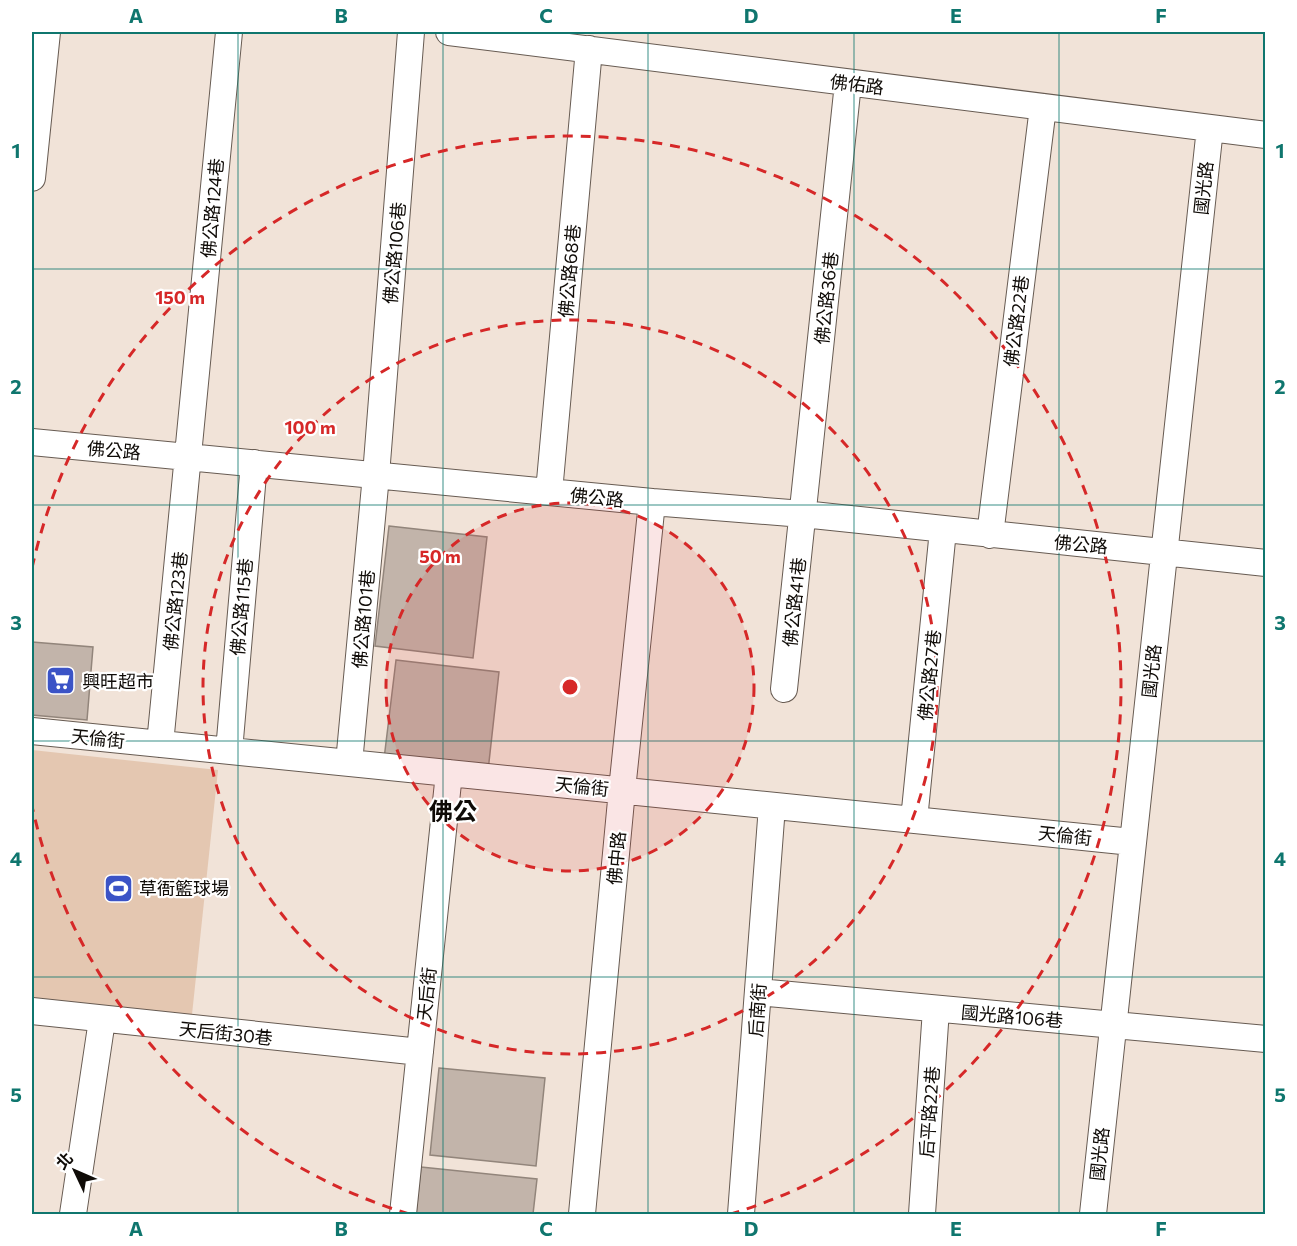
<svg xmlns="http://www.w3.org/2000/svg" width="1297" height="1246" font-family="Commissioner,'Noto Sans TC',sans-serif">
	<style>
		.green { fill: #e4c7b1 }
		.building { fill: #c2b4aa; stroke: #92857b; stroke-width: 1.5 }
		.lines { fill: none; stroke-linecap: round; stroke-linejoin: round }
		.minor-casing { stroke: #675b52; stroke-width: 28 }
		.minor { stroke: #fff; stroke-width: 26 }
		.grid { fill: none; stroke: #0f766e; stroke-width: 1.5; stroke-opacity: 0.55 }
		.ring { fill: none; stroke: #d62828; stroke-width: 3; stroke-dasharray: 10 8 }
		.labels { text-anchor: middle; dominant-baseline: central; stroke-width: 4.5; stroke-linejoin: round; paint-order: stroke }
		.street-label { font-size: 18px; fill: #0f0b07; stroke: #fff }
		.poi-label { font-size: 18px; fill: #0f0b07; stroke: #fff; text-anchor: start }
		.district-label { font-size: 24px; font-weight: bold; fill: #0f0b07; stroke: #fff }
		.centre { fill: #d62828; stroke: #fff; stroke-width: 3 }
		.ring-label { font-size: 18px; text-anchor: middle; font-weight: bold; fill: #d62828; stroke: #fff; stroke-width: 4.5; stroke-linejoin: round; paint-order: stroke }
		.neatline { fill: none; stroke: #0f766e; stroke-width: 2 }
		.grid-label { font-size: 20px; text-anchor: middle; font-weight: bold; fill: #0f766e }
	</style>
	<rect width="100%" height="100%" fill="#f1e3d8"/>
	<path class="green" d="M32,750L218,770L191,1024L32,1007Z"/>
	<path class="building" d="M389,526L487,537L473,658L375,646Z
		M32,642L93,647L87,720L32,715Z
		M396,660L499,672L488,771L384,759Z
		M439,1068L545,1078L536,1166L430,1155Z
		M421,1167L537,1179L533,1214H416Z"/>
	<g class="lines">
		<defs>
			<path id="minor" d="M449,32L1266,135
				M32,178L47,32
				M32,442L652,502L803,514L1266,563
				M549,492L589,49
				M990,535L1043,107
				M784,689L848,83
				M32,731L1132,842
				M160,744L229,32
				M229,751L254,463
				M349,763L376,475L411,32
				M914,820L943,530
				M758,992L1266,1039
				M32,1011L420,1052
				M73,1214L102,1020
				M403,1214L449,773
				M582,1214L622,790L652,502
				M741,1214L772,806
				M922,1214L936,1009
				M1093,1214L1210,128"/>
		</defs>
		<use href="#minor" class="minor-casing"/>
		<use href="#minor" class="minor"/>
	</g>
	<path class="grid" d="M238,32V1214M443,32V1214M648,32V1214M854,32V1214M1059,32V1214M32,269H1266M32,505H1266M32,741H1266M32,977H1266"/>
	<circle cx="570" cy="687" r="184" fill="#d62828" fill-opacity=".12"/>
	<g class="ring">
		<circle cx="570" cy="687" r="184"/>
		<circle cx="570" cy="687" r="367"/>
		<path d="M409 1214A551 551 0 0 1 32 806M32 568A551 551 0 1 1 731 1214"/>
	</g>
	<defs>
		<symbol id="supermarket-square" viewBox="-11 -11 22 22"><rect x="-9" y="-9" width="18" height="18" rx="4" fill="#3b53c6" stroke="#fff"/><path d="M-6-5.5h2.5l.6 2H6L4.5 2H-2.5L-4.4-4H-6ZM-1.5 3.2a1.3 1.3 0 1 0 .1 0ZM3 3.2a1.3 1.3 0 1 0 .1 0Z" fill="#fff"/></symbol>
		<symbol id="stadium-square" viewBox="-11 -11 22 22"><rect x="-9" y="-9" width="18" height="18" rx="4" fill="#3b53c6" stroke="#fff"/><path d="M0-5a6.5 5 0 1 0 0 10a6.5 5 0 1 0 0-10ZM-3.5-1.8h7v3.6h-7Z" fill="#fff"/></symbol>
	</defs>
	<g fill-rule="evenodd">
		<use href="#supermarket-square" x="44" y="664" width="33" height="33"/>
		<use href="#stadium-square" x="102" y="872" width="33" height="33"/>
	</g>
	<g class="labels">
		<g class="street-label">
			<text transform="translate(857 84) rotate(7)">佛佑路</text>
			<text transform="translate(1203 188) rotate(-84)">國光路</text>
			<text transform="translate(212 208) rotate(-85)">佛公路124巷</text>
			<text transform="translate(394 253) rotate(-85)">佛公路106巷</text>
			<text transform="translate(569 271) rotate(-85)">佛公路68巷</text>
			<text transform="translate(826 298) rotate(-84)">佛公路36巷</text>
			<text transform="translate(1016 321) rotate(-83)">佛公路22巷</text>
			<text transform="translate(114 450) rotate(5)">佛公路</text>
			<text transform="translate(597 497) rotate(6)">佛公路</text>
			<text transform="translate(1081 544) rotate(5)">佛公路</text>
			<text transform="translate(175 601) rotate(-84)">佛公路123巷</text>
			<text transform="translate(794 602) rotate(-84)">佛公路41巷</text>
			<text transform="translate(241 607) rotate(-85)">佛公路115巷</text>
			<text transform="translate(363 619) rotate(-85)">佛公路101巷</text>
			<text transform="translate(1151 671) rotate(-84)">國光路</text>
			<text transform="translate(929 675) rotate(-84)">佛公路27巷</text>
			<text transform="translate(98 738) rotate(6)">天倫街</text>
			<text transform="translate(582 786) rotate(6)">天倫街</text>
			<text transform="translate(1065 835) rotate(6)">天倫街</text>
			<text transform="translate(616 858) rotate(-85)">佛中路</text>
			<text transform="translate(426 994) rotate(-84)">天后街</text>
			<text transform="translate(757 1010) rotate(-86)">后南街</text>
			<text transform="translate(1012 1016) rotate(5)">國光路106巷</text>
			<text transform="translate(226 1033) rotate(6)">天后街30巷</text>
			<text transform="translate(929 1112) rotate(-86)">后平路22巷</text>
			<text transform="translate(1099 1154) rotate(-84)">國光路</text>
		</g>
		<g class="poi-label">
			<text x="82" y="681">興旺超市</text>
			<text x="139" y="888">草衙籃球場</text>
		</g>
		<g class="district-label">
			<text x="453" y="810">佛公</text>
		</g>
	</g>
	<circle cx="570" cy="687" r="9" class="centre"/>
	<g class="ring-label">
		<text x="180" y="304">150 m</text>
		<text x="310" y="434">100 m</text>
		<text x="440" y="563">50 m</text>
	</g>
	<rect width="1297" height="1246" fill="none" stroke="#ffffff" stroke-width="66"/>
	<g transform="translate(75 1171) rotate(314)" stroke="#ffffff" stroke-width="4.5" paint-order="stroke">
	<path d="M0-4.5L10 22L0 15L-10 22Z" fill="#0f0b07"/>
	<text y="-9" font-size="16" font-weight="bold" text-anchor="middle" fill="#0f0b07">北</text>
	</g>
	<rect x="33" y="33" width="1231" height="1180" class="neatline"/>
	<g class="grid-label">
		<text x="136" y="23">A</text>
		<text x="341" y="23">B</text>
		<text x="546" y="23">C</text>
		<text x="751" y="23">D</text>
		<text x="956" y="23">E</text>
		<text x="1161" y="23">F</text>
		<text x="16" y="158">1</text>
		<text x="1280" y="158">1</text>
		<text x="16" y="394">2</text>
		<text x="1280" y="394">2</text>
		<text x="16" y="630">3</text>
		<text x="1280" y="630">3</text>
		<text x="16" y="866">4</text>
		<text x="1280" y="866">4</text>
		<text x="16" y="1102">5</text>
		<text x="1280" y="1102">5</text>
		<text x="136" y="1236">A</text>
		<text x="341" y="1236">B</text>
		<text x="546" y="1236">C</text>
		<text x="751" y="1236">D</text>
		<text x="956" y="1236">E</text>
		<text x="1161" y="1236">F</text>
	</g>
</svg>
